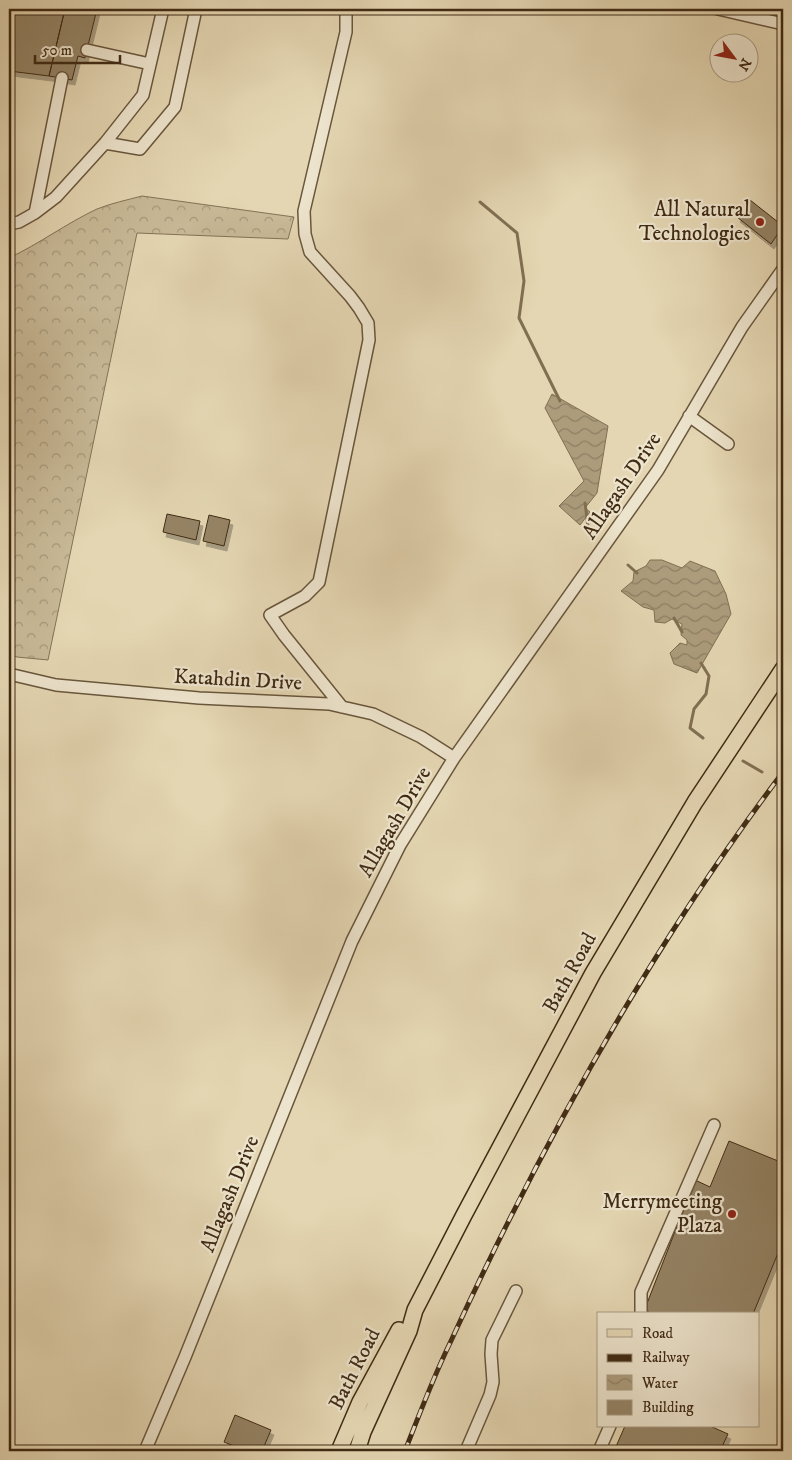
<svg xmlns="http://www.w3.org/2000/svg" width="792" height="1460" font-family="'IM FELL DW Pica',serif">
	<style>
		.forest { fill: url(#forest-crowns); stroke: #847256 }
		.water { fill: url(#water-waves); stroke: #816f52 }
		.lines { fill: none; stroke-linecap: round; stroke-linejoin: round }
		.stream { stroke: #816f52; stroke-width: 3 }
		.building { fill: #958466; stroke: #402b14; filter: url(#shadow) }
		.minor-casing { stroke: #69563c; stroke-width: 14 }
		.major-casing { stroke: #402b14; stroke-width: 18 }
		.minor { stroke: #ede4cd; stroke-width: 11 }
		.major { stroke: #e4d6b2; stroke-width: 15 }
		.rail-casing { stroke: #402b14; stroke-width: 5 }
		.rail { stroke: #ede4cd; stroke-width: 3; stroke-dasharray: 9; stroke-linecap: butt }
		.poi-dot { fill: #8f2418; stroke: #ede4cd; stroke-width: 2 }
		.labels { text-anchor: middle; dominant-baseline: central; stroke-width: 4.5; stroke-linejoin: round; paint-order: stroke }
		.poi-label { font-size: 21px; fill: #402b14; stroke: #ede4cd; text-anchor: end }
		.street-label { font-size: 21px; fill: #402b14; stroke: #ede4cd }
	</style>
	<defs>
		<pattern id="forest-crowns" width="20" height="18" patternUnits="userSpaceOnUse" patternTransform="scale(1.25)"><rect width="20" height="18" fill="#c8b997"/><path d="M2 6a3 3 0 1 1 6 0M12 15a3 3 0 1 1 6 0" fill="none" stroke="#a4977a"/></pattern>
		<pattern id="water-waves" width="16" height="10" patternUnits="userSpaceOnUse" patternTransform="scale(1.25)"><rect width="16" height="10" fill="#ac9c7c"/><path d="M0 5q4-4 8 0t8 0" fill="none" stroke="#8d7f64"/></pattern>
		<filter id="shadow"><feDropShadow dx="3" dy="5" stdDeviation="0" flood-color="#0004"/></filter>
	</defs>
	<rect width="100%" height="100%" fill="#e4d6b2"/>
	<filter id="stains"><feTurbulence type="fractalNoise" baseFrequency=".004" numOctaves="4"/><feColorMatrix values="0 0 0 0 .2 0 0 0 0 .09 0 0 0 0 .02 0 0 0 .5 -.17"/></filter>
	<radialGradient id="worn" r=".72"><stop offset=".6" stop-color="#630" stop-opacity="0"/><stop offset="1" stop-color="#630" stop-opacity=".3"/></radialGradient>
	<path class="forest" d="M142,196L294,217L288,239L137,233L48,660L17,657L9,654V258C39,244 67,223 97,209C112,203 127,200 142,196Z"/>
	<path class="water" d="M552,394L608,426L597,493L585,508L590,512L580,525L559,506L584,481L545,408Z
		M650,560H662L682,568L690,561L715,571L726,594L731,614L697,673L674,664L670,653L680,643L687,645V640L681,635L682,624L672,619L665,623L655,622L654,610L643,607L621,591L633,581L634,572L646,566Z"/>
	<g class="lines">
		<path class="stream" d="M480,202L517,233L524,281L519,318L560,401
			M585,503L589,534
			M628,565L637,573
			M674,618L682,632
			M701,663L709,676L706,694L694,709L690,728L703,738
			M743,761L762,772"/>
	</g>
	<path class="building" d="M9,9H65L49,76L9,71Z
		M65,9H97L85,58L78,56L72,80L49,76Z
		M750,200L783,226L771,244L737,217Z
		M167,514L200,521L196,540L163,532Z
		M209,515L230,520L224,546L203,541Z
		M729,1141L783,1163V1241L753,1314H649L646,1306L695,1180L710,1187Z
		M235,1415L271,1430L262,1451H247L224,1442Z
		M625,1426H710L728,1434L720,1451H614Z"/>
	<g class="lines">
		<defs>
			<path id="minor" d="M718,9L783,24
				M87,50L150,64
				M105,143L140,149L175,107L196,9
				M35,213L62,78
				M9,224L19,222L35,213L56,197L105,143L143,95L163,9
				M689,416L728,444
				M9,674L56,685L199,698L329,704L373,714L421,737L454,758
				M342,707L284,635L270,615L305,596L319,582L369,340L368,323L359,308L350,296L310,252L305,234L304,211L346,32V9
				M641,1314V1292L714,1125
				M145,1451L185,1357L352,941L400,845L454,758L658,470L742,327L783,269
				M466,1451L490,1395L493,1382L491,1354L492,1340L516,1291
				M599,1451L610,1426"/>
			<path id="major" d="M339,1451L360,1402L399,1330
				M357,1451L363,1432L409,1331L415,1310L464,1215L593,973L695,802L783,669"/>
		</defs>
		<use href="#minor" class="minor-casing"/>
		<use href="#major" class="major-casing"/>
		<use href="#minor" class="minor"/>
		<use href="#major" class="major"/>
		<defs>
			<path id="rail" d="M405,1451C419,1415 433,1378 450,1343C542,1143 650,948 783,772"/>
		</defs>
		<use href="#rail" class="rail-casing"/>
		<use href="#rail" class="rail"/>
	</g>
	<g class="poi-dot">
		<circle cx="760" cy="222" r="5"/>
		<circle cx="732" cy="1214" r="5"/>
	</g>
	<g class="labels">
		<g class="poi-label">
			<text x="750" y="210">All Natural<tspan x="750" dy="24">Technologies</tspan></text>
			<text x="722" y="1202">Merrymeeting<tspan x="722" dy="24">Plaza</tspan></text>
		</g>
		<g class="street-label">
			<text transform="translate(622 486) rotate(-56)">Allagash Drive</text>
			<text transform="translate(238 680) rotate(3)">Katahdin Drive</text>
			<text transform="translate(395 822) rotate(-60)">Allagash Drive</text>
			<text transform="translate(570 973) rotate(-61)">Bath Road</text>
			<text transform="translate(230 1194) rotate(-68)">Allagash Drive</text>
			<text transform="translate(355 1369) rotate(-63)">Bath Road</text>
		</g>
	</g>
	<rect width="792" height="1460" fill="none" stroke="#e4d6b2" stroke-width="30"/>
	<rect x="10" y="10" width="772" height="1440" fill="none" stroke="#402b14" stroke-width="2.5"/>
	<rect x="15" y="15" width="762" height="1430" fill="none" stroke="#402b14"/>
	<rect x="597" y="1312" width="162" height="115" fill="#ede4cd" stroke="#a89a83"/>
	<rect x="607" y="1329" width="25" height="8" fill="#e4d6b2" stroke="#a89a83"/>
	<text x="642" y="1338" font-size="15" fill="#402b14">Road</text>
	<rect x="607" y="1354" width="25" height="8" fill="#402b14" stroke="#a89a83"/>
	<text x="642" y="1362" font-size="15" fill="#402b14">Railway</text>
	<rect x="607" y="1375" width="25" height="15" fill="url(#water-waves)" stroke="#a89a83"/>
	<text x="642" y="1388" font-size="15" fill="#402b14">Water</text>
	<rect x="607" y="1400" width="25" height="15" fill="#958466" stroke="#a89a83"/>
	<text x="642" y="1412" font-size="15" fill="#402b14">Building</text>
	<g transform="translate(734 58) rotate(122)"><circle r="24" fill="#ede4cd" stroke="#a89a83"/>
	<path d="M0-4L9 19L0 12L-9 19Z" fill="#8f2418"/>
	<text y="-8" font-size="14" font-weight="bold" text-anchor="middle" fill="#402b14">N</text>
	</g>
	<path d="M35 55v8h85v-8" fill="none" stroke="#402b14" stroke-width="2.5"/>
	<text x="42" y="55" font-size="15" fill="#402b14" stroke="#ede4cd" stroke-width="4" paint-order="stroke">50 m</text>
	<rect width="100%" height="100%" filter="url(#stains)"/>
	<rect width="100%" height="100%" fill="url(#worn)"/>
</svg>
